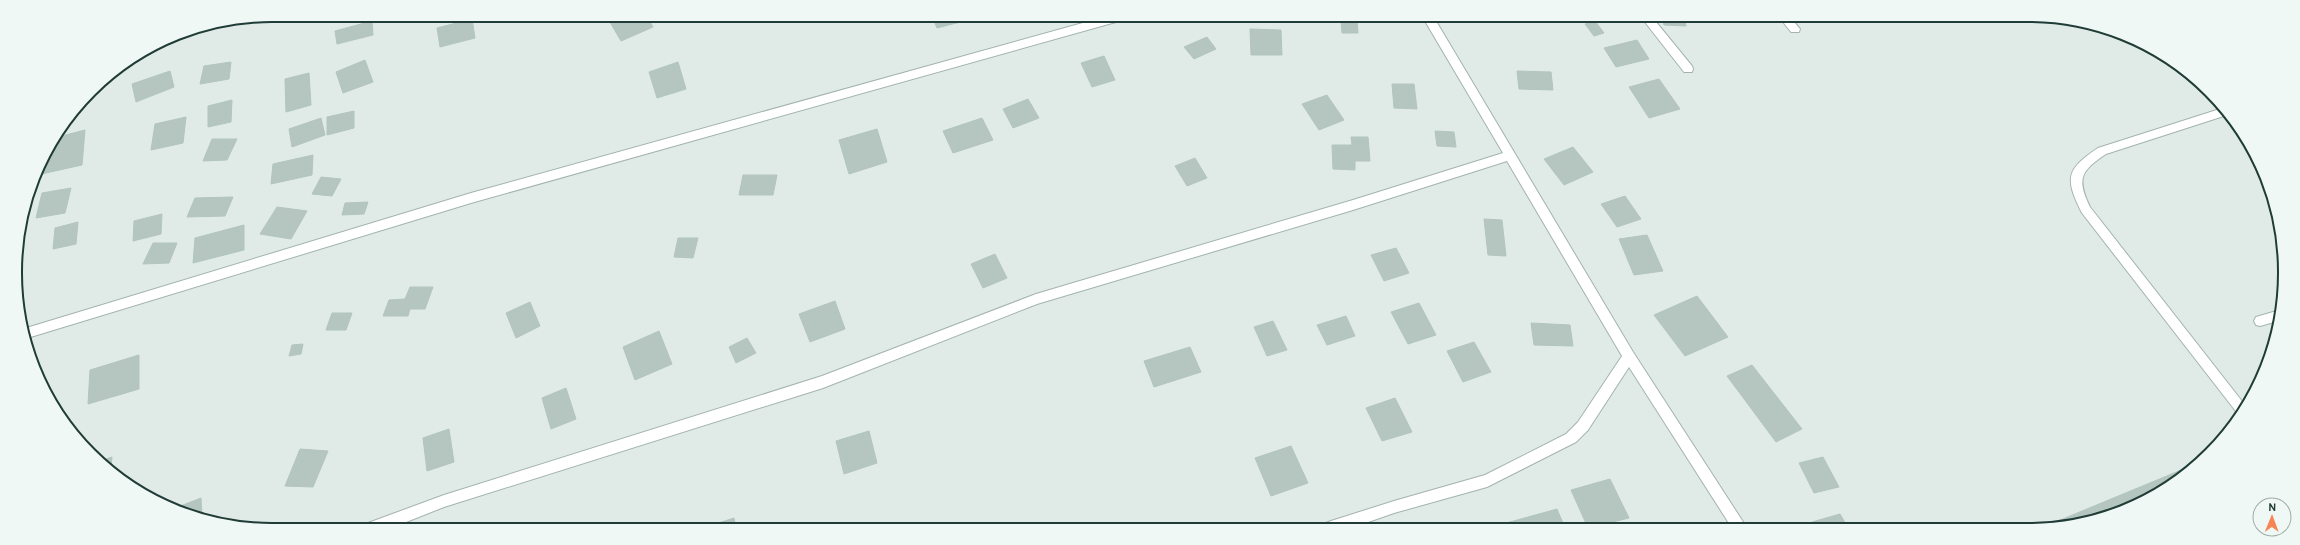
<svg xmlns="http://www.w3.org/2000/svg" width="2300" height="545" font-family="Overpass,sans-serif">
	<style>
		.building { fill: #b5c6c0; stroke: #b2c5be }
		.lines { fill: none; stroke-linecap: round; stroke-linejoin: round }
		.minor-casing { stroke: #a3b3ae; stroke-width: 2 }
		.minor { fill: #fff; fill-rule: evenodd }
		.rim { fill: none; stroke: #203c36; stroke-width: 2 }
	</style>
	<rect width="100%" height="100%" fill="#e0ebe7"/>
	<path class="building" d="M611,15H646L653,27L621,41L607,17Z
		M932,16H976V18L937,28Z
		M1662,17H1684L1686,26L1664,25Z
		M472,19L475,38L440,47L437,28Z
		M1341,20H1357L1358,33H1342Z
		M372,21L373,35L337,44L335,31Z
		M1595,21L1604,33L1594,36L1585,24Z
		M1250,29L1281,30L1282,55H1251Z
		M1207,37L1216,49L1194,59L1184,47Z
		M1637,40L1649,59L1616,67L1604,48Z
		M1104,56L1115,80L1092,87L1081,63Z
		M365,60L373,82L343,93L336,72Z
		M231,62L229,79L200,84L204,66Z
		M678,62L686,89L657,98L649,72Z
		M170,71L174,87L136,102L132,84Z
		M1517,71L1551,72L1553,90L1519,89Z
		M309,73L311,105L286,112L285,79Z
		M1659,79L1680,109L1649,118L1629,87Z
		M1392,84H1414L1417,109L1394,108Z
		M1327,95L1344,120L1319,130L1302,104Z
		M1028,99L1039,118L1013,128L1003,109Z
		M232,100L231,122L208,127V106Z
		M354,111V128L327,135V117Z
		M186,117L183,143L151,150L155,124Z
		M321,118L325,135L292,147L289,129Z
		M982,118L993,140L953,153L943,131Z
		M877,129L887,162L849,174L839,140Z
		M85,130L82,165L37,175L42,158L58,137Z
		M1435,131L1454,132L1456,147L1437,146Z
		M1351,137H1368L1370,161H1355V170L1333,169L1332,145H1352Z
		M212,139H237L227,160L203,161Z
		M1573,147L1593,172L1564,185L1544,159Z
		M313,155L312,175L271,184L273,164Z
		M1195,158L1207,178L1187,186L1175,166Z
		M743,175H777L773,195H739Z
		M321,177L341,179L332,196L312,194Z
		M71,188L65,213L36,218L42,193Z
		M1625,196L1641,219L1617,227L1601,204Z
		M233,197L225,216L187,217L195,198Z
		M368,202L364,214L342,215L345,203Z
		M277,207L307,211L291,239L260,234Z
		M162,214L161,234L133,241L134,221Z
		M1484,219L1502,220L1506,256L1488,255Z
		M78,222L76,244L53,249L55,228Z
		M244,225V250L193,263L195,238Z
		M1647,235L1663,271L1634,275L1619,239Z
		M678,238H698L693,258L674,257Z
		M20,239H22L21,262L16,264V255Z
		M153,243H177L169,263L143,264Z
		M1396,248L1409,273L1384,281L1371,255Z
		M995,254L1007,278L983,288L971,264Z
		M410,287H433L425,309H410L408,316H383L389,300L405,299Z
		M1697,296L1728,337L1685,356L1654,315Z
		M835,301L845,329L810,342L799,314Z
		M530,302L540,326L516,338L506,313Z
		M1419,303L1436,335L1408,344L1391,312Z
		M332,313H352L346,330H326Z
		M1346,316L1355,336L1327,345L1317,325Z
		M1273,321L1287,350L1267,356L1254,327Z
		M1531,323L1570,325L1573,346L1534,345Z
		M659,331L672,364L635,380L623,347Z
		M747,338L756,353L736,363L729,347Z
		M1474,342L1491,372L1463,382L1447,351Z
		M303,344L301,354L289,356L292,345Z
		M1190,347L1201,372L1154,387L1144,361Z
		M139,355V389L88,404L90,370Z
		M1752,365L1802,429L1776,442L1727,376Z
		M566,388L576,419L551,429L542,398Z
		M1395,398L1412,432L1382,441L1366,408Z
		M449,429L454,462L427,471L423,438Z
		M869,431L877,463L844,474L836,441Z
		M1291,446L1308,483L1271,496L1255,458Z
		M300,449L328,451L313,487L285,486Z
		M112,457L111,467L103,460Z
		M1823,457L1839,487L1814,493L1799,463Z
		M2186,468L2188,470L2141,504L2061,528H2041Z
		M1610,479L1629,518L1588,528L1571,490Z
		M201,498L202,515L178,507Z
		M1557,509L1565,528H1501L1499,525Z
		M1840,514L1848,528H1815L1812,522Z
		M734,518L736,528H703Z"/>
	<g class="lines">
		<defs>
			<path id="minor" d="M1108,16H1128L1123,20L471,203L24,339L23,329L471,193Z
				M1422,16H1433L1633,352L1747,528H1732L1629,367L1588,430L1576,442L1487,487L1394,513L1351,528H1324L1326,523L1331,521L1394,501L1485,475L1566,434L1578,422L1622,356L1507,161L1353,210L1037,304L823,388L444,507L391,528H366L368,523L444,495L822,376L1036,294L1353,200L1503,153Z
				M1641,17H1652L1692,66L1693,69L1692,72H1684Z
				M1779,17H1790L1800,29L1799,32H1791Z
				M2223,108L2230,114L2106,154C2081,171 2076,178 2090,207L2245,405L2238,414L2082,213C2065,179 2065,170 2098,148Z
				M2280,310H2282L2278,321L2260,326L2256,325L2254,321L2256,317Z"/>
		</defs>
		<use href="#minor" class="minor-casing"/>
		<use href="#minor" class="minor"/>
	</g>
	<path d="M0 0H2300V545H0ZM272 22H2028A250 250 0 0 1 2278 272V273A250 250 0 0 1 2028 523H272A250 250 0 0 1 22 273V272A250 250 0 0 1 272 22Z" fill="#f0f8f5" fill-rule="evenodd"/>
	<path class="rim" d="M272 22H2028A250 250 0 0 1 2278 272V273A250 250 0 0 1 2028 523H272A250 250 0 0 1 22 273V272A250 250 0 0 1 272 22Z"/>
	<g transform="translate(2272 517) rotate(1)"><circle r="19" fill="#f0f8f5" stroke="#9dada9"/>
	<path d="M0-3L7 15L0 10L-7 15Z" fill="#f68553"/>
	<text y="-6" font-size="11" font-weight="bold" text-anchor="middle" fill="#203c36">N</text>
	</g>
</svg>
